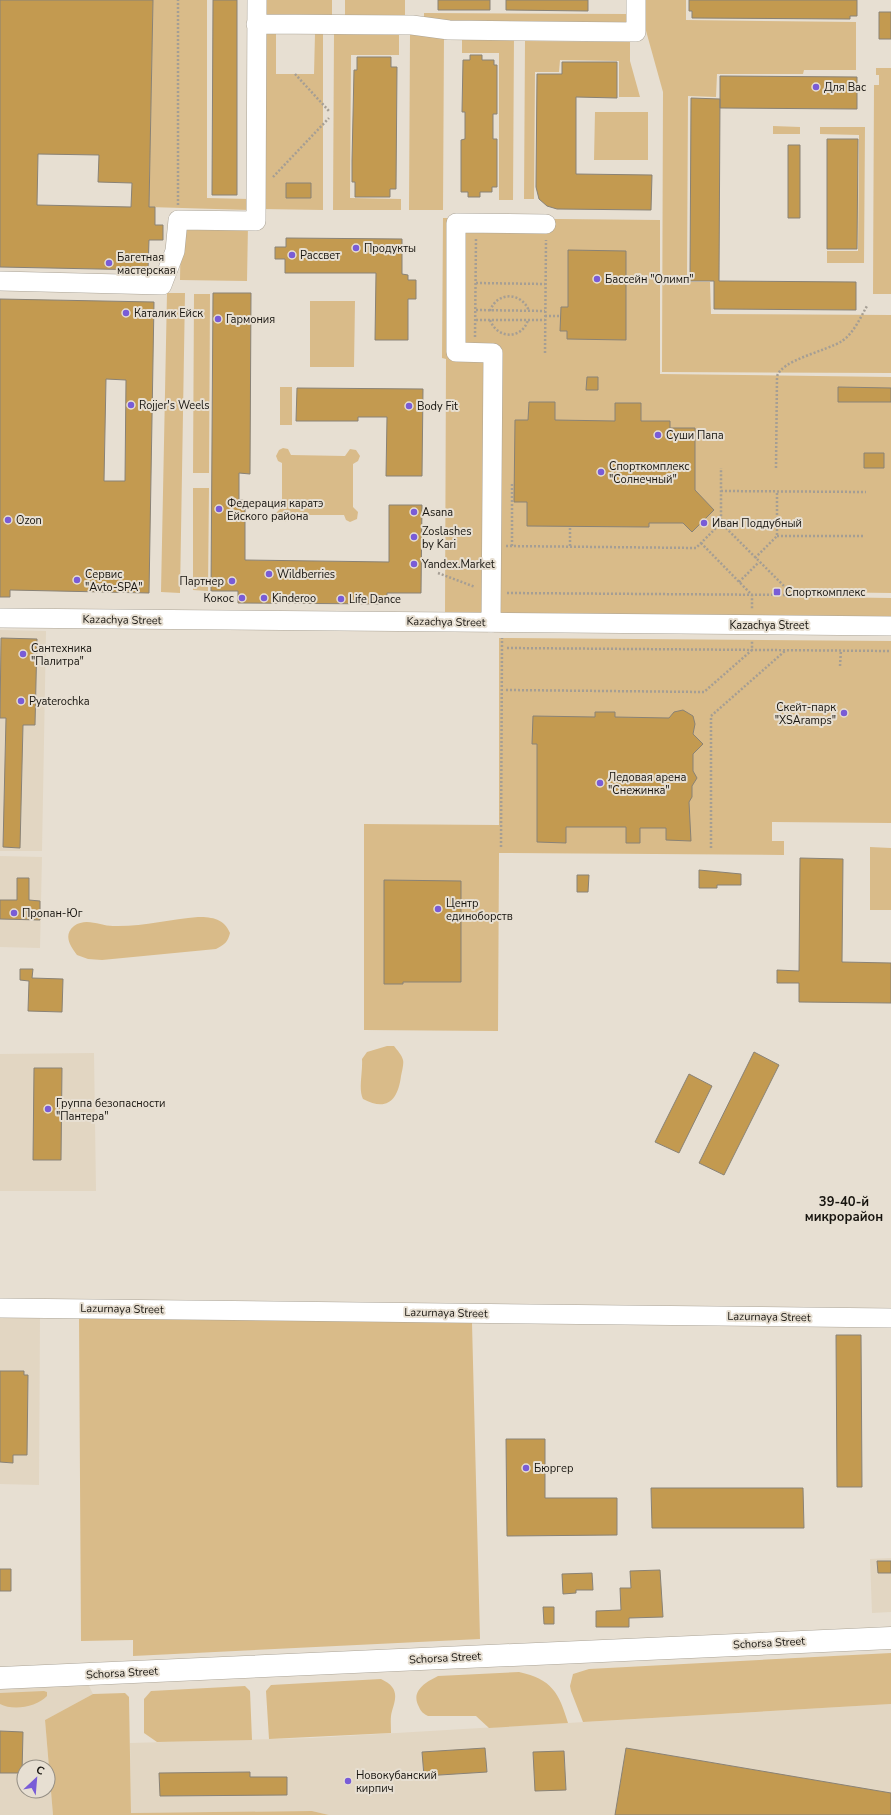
<svg xmlns="http://www.w3.org/2000/svg" width="891" height="1815" font-family="'Nunito Sans',sans-serif">
	<style>
		.built { fill: #e2d6c2; fill-rule: evenodd }
		.green { fill: #d9bb89 }
		.building { fill: #c39a50; stroke: #898276; fill-rule: evenodd }
		.lines { fill: none; stroke-linecap: round; stroke-linejoin: round }
		.minor-casing { stroke: #aba497; stroke-width: 20 }
		.major-casing { stroke: #aba497; stroke-width: 23 }
		.path { stroke: #a59e94; stroke-width: 2.5; stroke-dasharray: 2 2; stroke-linecap: butt }
		.minor { stroke: #fff; stroke-width: 19 }
		.major { stroke: #fff; stroke-width: 22 }
		.poi-dot { fill: #795cd7; stroke: #e7dfd2; stroke-width: 1.5 }
		.labels { text-anchor: middle; dominant-baseline: central; stroke-width: 4; stroke-linejoin: round; paint-order: stroke }
		.poi-label { font-size: 11px; fill: #17140f; stroke: #e7dfd2; text-anchor: start }
		.street-label { font-size: 11px; fill: #17140f; stroke: #e7dfd2 }
		.quarter-label { font-size: 13px; font-weight: bold; fill: #17140f; stroke: #e7dfd2 }
	</style>
	<rect width="100%" height="100%" fill="#e7dfd2"/>
	<path class="built" d="M0,630L46,631L42,851H0Z
		M0,856L42,857L40,948L0,947Z
		M94,1053L96,1191H0V1054Z
		M0,1315H40L39,1485L0,1484Z
		M891,1558V1612L872,1613L870,1559Z
		M88,1684L93,1694L45,1720L53,1815H0V1688ZM24,1767H48V1791H24Z
		M891,1704V1815H329L312,1811L131,1813L130,1743L312,1738Z"/>
	<path class="green" d="M153,0H207V198L249,199V210L149,207Z
		M266,0H332V18L266,17Z
		M345,0H405V19H345Z
		M643,0H686V20L856,22V70H804L803,74H717L716,97L688,96L687,282H710L711,314L891,315V373L662,372L663,92L643,20Z
		M424,13L627,14V25L424,24Z
		M263,34H276V74H314L315,34H323V210L262,209Z
		M334,34L399,35V55H351L350,198L401,199V210H333Z
		M410,35H444L443,210H409Z
		M462,35H514L513,200H499V53H462Z
		M525,41L630,42V61L640,97H619V61L560,60L559,72H535L534,199H524Z
		M876,68H891V294H873L874,85H879V75H876Z
		M595,112H648V160H594Z
		M773,126L800,127V134H773Z
		M820,127H865L864,263H827V251H858L859,135L820,134Z
		M443,218L660,220V374L891,377V593L817,592V597L891,598V620L445,614L446,359L442,358Z
		M181,224L248,225L247,281L180,280Z
		M167,293H185L180,593L161,592Z
		M194,294H210L209,473H193Z
		M310,301H355L354,367H310Z
		M280,387H292V425H280Z
		M283,448L288,449L291,455L345,456L350,449L356,450L360,456L358,461L353,464V507L358,512L357,519L350,522L346,520L344,515H291L289,519L285,522L278,519L276,513L282,507V463L278,461L276,456L279,450Z
		M193,488H209L208,591L193,590Z
		M499,638L891,641V823L772,822V841H784V855L499,853L498,1031L364,1030V824L499,825Z
		M870,847L891,848V910H870Z
		M198,917C213,917 224,919 230,933C228,942 224,945 216,949L102,960L88,959L77,955C70,946 63,935 74,926C86,917 101,926 113,926C142,927 170,919 198,917Z
		M387,1046H394C397,1050 402,1055 403,1060C404,1064 402,1071 401,1076C398,1100 387,1112 363,1099C358,1089 363,1072 362,1059L367,1052Z
		M79,1315L472,1323L480,1639L133,1656V1640L81,1641Z
		M891,1653V1704L583,1722L571,1691L570,1686L573,1674L589,1669Z
		M519,1672C552,1679 559,1693 568,1723L489,1728L476,1716H428C424,1714 421,1712 419,1707C410,1691 426,1682 438,1676Z
		M381,1679C398,1687 397,1696 392,1711C390,1717 391,1726 391,1733L269,1739L266,1691L271,1685Z
		M245,1686L250,1691L252,1740L157,1742L144,1733V1699L151,1691Z
		M44,1691L47,1692V1696C37,1707 13,1711 0,1704V1693Z
		M125,1693L129,1697L131,1813L312,1811L329,1815H53L45,1720L93,1694Z"/>
	<path class="building" d="M0,0H153L149,207H155V225H163V240H149L148,270L0,267ZM38,154L99,155L98,182L132,183L131,207L37,205Z
		M213,0H237V195H212Z
		M438,0H490V10H438Z
		M506,0H588V11L506,10Z
		M689,0H857V16H850V19L692,18V11H689Z
		M879,12H891V39H879Z
		M470,55H482V60H494V65H497V114H493V139H497V187H492V192H480V197H468V192H461V140L465,139V112H462L463,60H470Z
		M357,57H391V67H397L396,189H390V197H355V182H352V161L354,70H357Z
		M562,62H617V98L576,97V174L652,175L651,210L557,209L547,206L539,199L536,187L537,74H562Z
		M720,76L857,77V109L720,108Z
		M691,98L720,99L719,281L856,282V310L714,309V281H690Z
		M827,139H858L857,249H827Z
		M788,145H800V218H788Z
		M286,183H311V198H286Z
		M286,238L402,239V274L408,275V280H416V299H408V340H375L376,273H285V259H275V247H286Z
		M568,250L626,251V340L567,339V331H560L561,307H568Z
		M213,293H251L250,474L239,473V500H245V560L389,562V505H422L421,593H387V604L238,603V591H211Z
		M0,299L154,302L149,593L10,590V597H0ZM106,379L126,380L125,481H104Z
		M587,377H598V390H586Z
		M838,387L891,388V402H838Z
		M297,388L423,389L422,476H386L387,417H358V421H296Z
		M529,402H555V420L615,421V403H641V421H670V428H695V490L714,510L692,532L683,523H649V527L527,526V502H514L515,420H528Z
		M864,453H884V468H864Z
		M1,638L37,639L35,725H23L20,848L3,847L6,718H0Z
		M683,710L693,716L695,724L693,734L703,744L693,754V771L697,778L692,786V797L689,802L691,841L666,840V828H640V843H626V827H566V843L537,842V744H532L533,716L595,717V712H615V717L669,718L674,712Z
		M800,858L843,859L842,962L891,963V1003L799,1002V983H777V970L799,971Z
		M699,870L741,874V885H717V888H699Z
		M577,875H589L588,892H577Z
		M17,878H29V900L40,901V920L0,919V900H17Z
		M384,880L461,881V982H403V984H384Z
		M20,969H33L32,978L63,979L62,1012L28,1011L29,981L20,980Z
		M754,1052L779,1065L724,1175L699,1163Z
		M34,1068H62L61,1160H33Z
		M689,1074L712,1086L679,1153L655,1142Z
		M836,1335H861L862,1487H837Z
		M0,1371H24V1375H28L27,1455H13V1463L0,1462Z
		M506,1439H545V1498H617V1535L507,1536Z
		M651,1488H803L804,1528H652Z
		M877,1561H891V1573H878Z
		M0,1569H11V1591H0Z
		M660,1570L663,1617L629,1618V1627H596V1611L621,1610L620,1588H631L630,1571Z
		M592,1573L593,1590H576V1593L563,1594L562,1574Z
		M543,1607H554V1624H544Z
		M0,1731L23,1732L22,1773H0Z
		M485,1748L487,1772L424,1776L422,1752Z
		M626,1748L891,1793V1815H615Z
		M564,1751L566,1790L535,1791L533,1752Z
		M250,1772V1777H287V1795L160,1796L159,1773Z"/>
	<g class="lines">
		<defs>
			<path id="minor" d="M256,24L412,25L449,30L636,32V0
				M0,281L162,285L175,251L178,220L256,221L257,0
				M0,618L891,626
				M491,623L493,353L456,352V223L546,224
				M0,1308L891,1318"/>
			<path id="major" d="M0,1678L891,1638"/>
		</defs>
		<use href="#minor" class="minor-casing"/>
		<use href="#major" class="major-casing"/>
		<path class="path" d="M295,74L329,111
			M273,177L329,118
			M178,205V0
			M476,283L545,284
			M476,310L545,311
			M490,311C497,291 522,292 529,311
			M545,316H560
			M476,320H545
			M490,320C497,339 522,340 528,320
			M475,337L476,238
			M545,353L546,240
			M776,468L777,377C780,360 827,351 842,341C854,333 860,318 867,306
			M721,491L866,492
			M777,536H865
			M701,543L752,595V609
			M506,546L696,548L721,523V468
			M512,546V482
			M570,546V527
			M755,558L777,536V491
			M438,573L475,587
			M739,582L759,562
			M507,593L791,595V593L721,523
			M507,648L891,651
			M840,666L841,650
			M506,690L704,692L752,650V640
			M501,847L502,638
			M711,848V716L786,650"/>
		<use href="#minor" class="minor"/>
		<use href="#major" class="major"/>
	</g>
	<g class="poi-dot">
		<circle cx="816" cy="87" r="4"/>
		<circle cx="356" cy="248" r="4"/>
		<circle cx="292" cy="255" r="4"/>
		<circle cx="109" cy="263" r="4"/>
		<circle cx="597" cy="279" r="4"/>
		<circle cx="126" cy="313" r="4"/>
		<circle cx="218" cy="319" r="4"/>
		<circle cx="131" cy="405" r="4"/>
		<circle cx="409" cy="406" r="4"/>
		<circle cx="658" cy="435" r="4"/>
		<circle cx="601" cy="472" r="4"/>
		<circle cx="219" cy="509" r="4"/>
		<circle cx="414" cy="512" r="4"/>
		<circle cx="8" cy="520" r="4"/>
		<circle cx="704" cy="523" r="4"/>
		<circle cx="414" cy="537" r="4"/>
		<circle cx="414" cy="564" r="4"/>
		<circle cx="269" cy="574" r="4"/>
		<circle cx="77" cy="580" r="4"/>
		<circle cx="232" cy="581" r="4"/>
		<rect x="773" y="588" width="8" height="8" rx="2"/>
		<circle cx="242" cy="598" r="4"/>
		<circle cx="264" cy="598" r="4"/>
		<circle cx="341" cy="599" r="4"/>
		<circle cx="23" cy="654" r="4"/>
		<circle cx="21" cy="701" r="4"/>
		<circle cx="844" cy="713" r="4"/>
		<circle cx="600" cy="783" r="4"/>
		<circle cx="438" cy="909" r="4"/>
		<circle cx="14" cy="913" r="4"/>
		<circle cx="48" cy="1109" r="4"/>
		<circle cx="526" cy="1468" r="4"/>
		<circle cx="348" cy="1781" r="4"/>
	</g>
	<g class="labels">
		<g class="poi-label">
			<text x="824" y="87">Для Вас</text>
			<text x="364" y="248">Продукты</text>
			<text x="300" y="255">Рассвет</text>
			<text x="117" y="257">Багетная<tspan x="117" dy="13">мастерская</tspan></text>
			<text x="605" y="279">Бассейн "Олимп"</text>
			<text x="134" y="313">Каталик Ейск</text>
			<text x="226" y="319">Гармония</text>
			<text x="139" y="405">Rojjer's Weels</text>
			<text x="417" y="406">Body Fit</text>
			<text x="666" y="435">Суши Папа</text>
			<text x="609" y="466">Спорткомплекс<tspan x="609" dy="13">"Солнечный"</tspan></text>
			<text x="227" y="503">Федерация каратэ<tspan x="227" dy="13">Ейского района</tspan></text>
			<text x="422" y="512">Asana</text>
			<text x="16" y="520">Ozon</text>
			<text x="712" y="523">Иван Поддубный</text>
			<text x="422" y="531">Zoslashes<tspan x="422" dy="13">by Kari</tspan></text>
			<text x="422" y="564">Yandex.Market</text>
			<text x="85" y="574">Сервис<tspan x="85" dy="13">"Avto-SPA"</tspan></text>
			<text x="277" y="574">Wildberries</text>
			<text x="224" y="581" text-anchor="end">Партнер</text>
			<text x="785" y="592">Спорткомплекс</text>
			<text x="234" y="598" text-anchor="end">Кокос</text>
			<text x="272" y="598">Kinderoo</text>
			<text x="349" y="599">Life Dance</text>
			<text x="31" y="648">Сантехника<tspan x="31" dy="13">"Палитра"</tspan></text>
			<text x="29" y="701">Pyaterochka</text>
			<text x="836" y="707" text-anchor="end">Скейт-парк<tspan x="836" dy="13">"XSAramps"</tspan></text>
			<text x="608" y="777">Ледовая арена<tspan x="608" dy="13">"Снежинка"</tspan></text>
			<text x="446" y="903">Центр<tspan x="446" dy="13">единоборств</tspan></text>
			<text x="22" y="913">Пропан-Юг</text>
			<text x="56" y="1103">Группа безопасности<tspan x="56" dy="13">"Пантера"</tspan></text>
			<text x="534" y="1468">Бюргер</text>
			<text x="356" y="1775">Новокубанский<tspan x="356" dy="13">кирпич</tspan></text>
		</g>
		<g class="street-label">
			<text transform="translate(122 620) rotate(1)">Kazachya Street</text>
			<text transform="translate(446 622) rotate(1)">Kazachya Street</text>
			<text x="769" y="625">Kazachya Street</text>
			<text transform="translate(122 1309) rotate(1)">Lazurnaya Street</text>
			<text transform="translate(446 1313) rotate(1)">Lazurnaya Street</text>
			<text transform="translate(769 1317) rotate(1)">Lazurnaya Street</text>
			<text transform="translate(769 1643) rotate(-3)">Schorsa Street</text>
			<text transform="translate(445 1658) rotate(-3)">Schorsa Street</text>
			<text transform="translate(122 1673) rotate(-3)">Schorsa Street</text>
		</g>
		<g class="quarter-label">
			<text x="844" y="1202">39-40-й<tspan x="844" dy="15">микрорайон</tspan></text>
		</g>
	</g>
	<g transform="translate(36 1779) rotate(26)"><circle r="19" fill="#e7dfd2" stroke="#948e84"/>
	<path d="M0-3L7 15L0 10L-7 15Z" fill="#795cd7"/>
	<text y="-6" font-size="11" font-weight="bold" text-anchor="middle" fill="#17140f">С</text>
	</g>
</svg>
